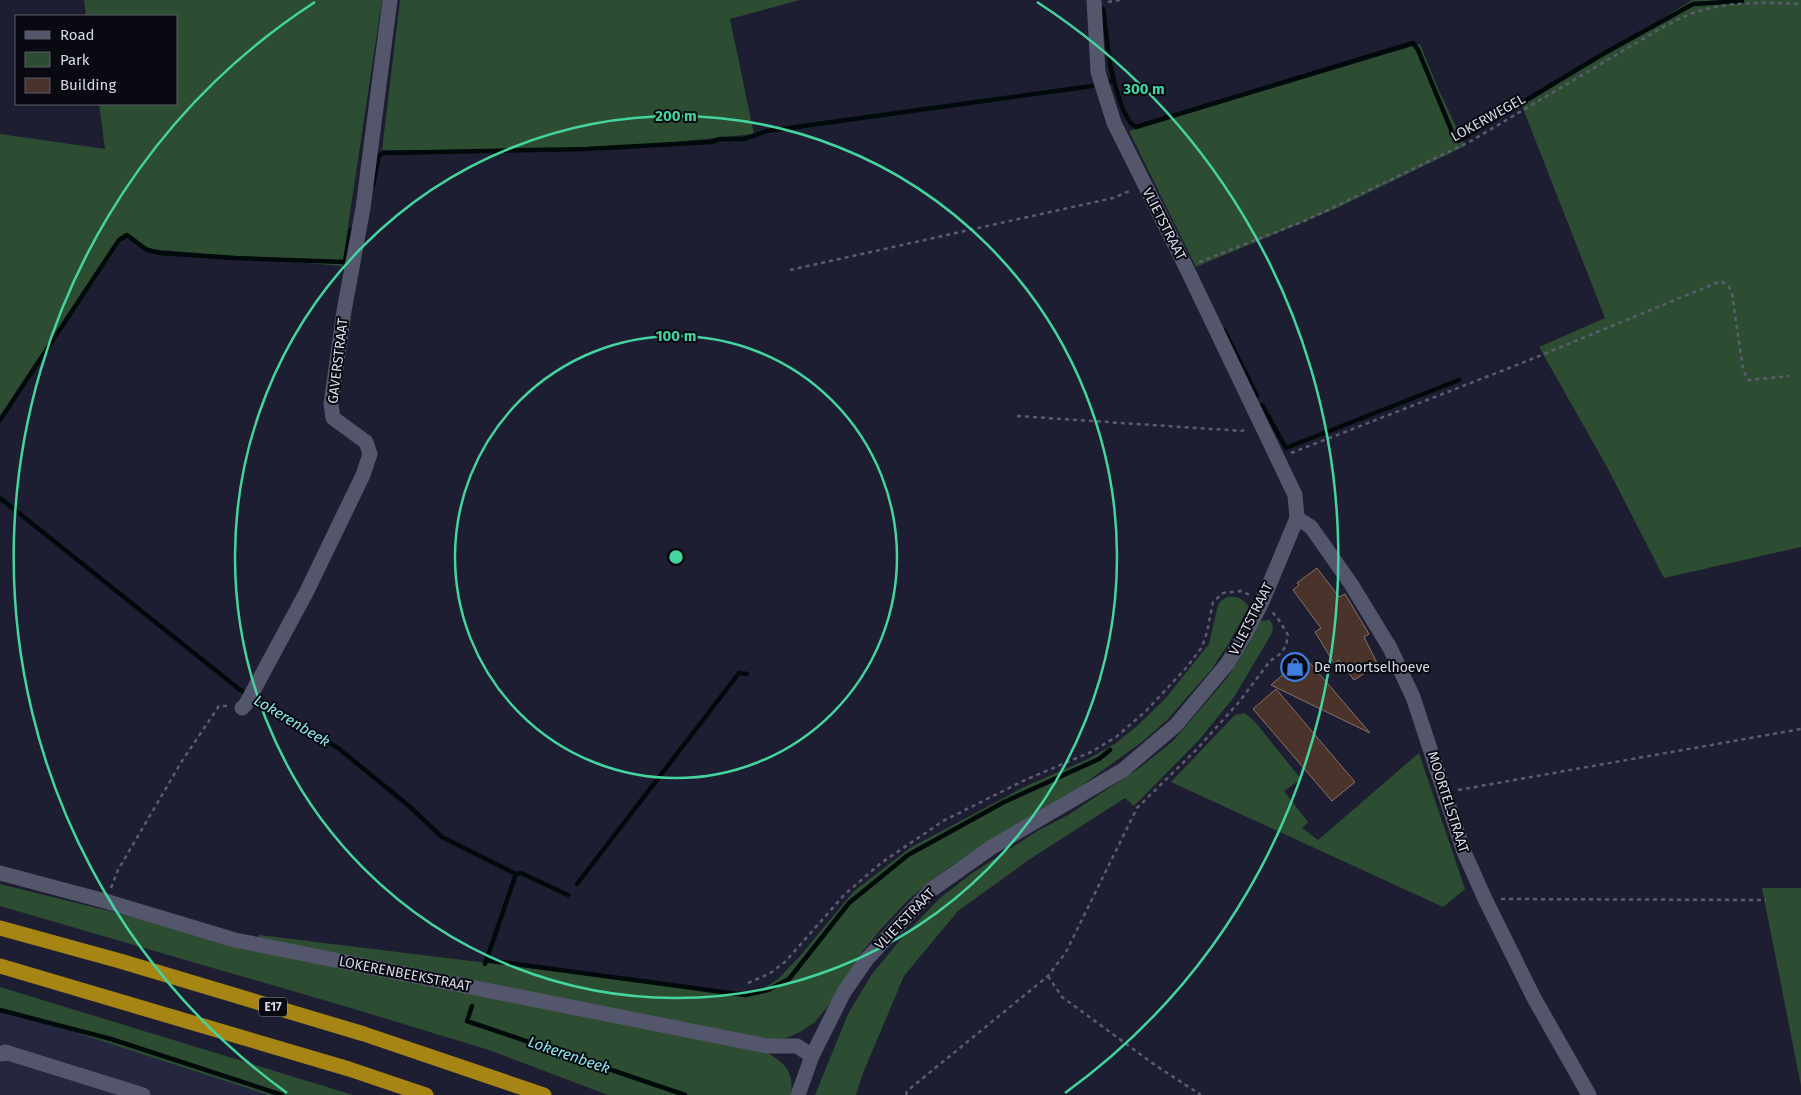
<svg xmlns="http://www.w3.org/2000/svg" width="1801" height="1095" font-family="'Fira Sans',sans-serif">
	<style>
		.built { fill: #25263f }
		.green { fill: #2d4d32 }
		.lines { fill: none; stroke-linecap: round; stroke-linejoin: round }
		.stream { stroke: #000a0a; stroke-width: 4.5 }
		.building { fill: #49332a; stroke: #8b7167 }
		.path { stroke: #5b5c6d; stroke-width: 2.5; stroke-dasharray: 4 4; stroke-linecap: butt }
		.minor { stroke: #54566c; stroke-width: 15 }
		.highway { stroke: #a78514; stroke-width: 15 }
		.ring { fill: none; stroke: #44d49f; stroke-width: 2.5 }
		.labels { text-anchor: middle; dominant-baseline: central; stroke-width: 4; stroke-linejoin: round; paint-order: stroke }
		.shield { fill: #090911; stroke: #999ba6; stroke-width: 1 }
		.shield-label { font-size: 12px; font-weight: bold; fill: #d7d9e6 }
		.street-label { font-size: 14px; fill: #d7d9e6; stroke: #090911 }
		.poi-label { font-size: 14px; fill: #d7d9e6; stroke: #090911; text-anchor: start }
		.water-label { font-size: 15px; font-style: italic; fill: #8ae8e9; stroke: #090911 }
		.centre { fill: #44d49f; stroke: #090911; stroke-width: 2.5 }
		.ring-label { font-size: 15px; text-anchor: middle; font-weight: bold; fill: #44d49f; stroke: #090911; stroke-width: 4; stroke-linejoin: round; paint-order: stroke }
	</style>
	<rect width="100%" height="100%" fill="#1d1e31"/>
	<path class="built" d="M0,1008L268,1095H0Z"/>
	<path class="green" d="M84,0H382L342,266L152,249L124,237L0,422V134L105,149L99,104H176V16H86Z
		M400,0H800L730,19L754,134L588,151L382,150Z
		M1692,0H1801V547L1664,578L1606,465L1539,347L1605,318L1522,106Z
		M1420,44L1437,86L1465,146L1337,208L1196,267L1129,131Z
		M1227,597C1238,596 1243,599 1249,607L1229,643L1211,670L1167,720L1142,742L1081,786L983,845L945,870L909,899L881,929L863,951L833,1000L815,1022L800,1032L786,1038L765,1040L257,939L259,935L731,993H757L778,979L800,956L853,892L910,848L1024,787L1088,759L1116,743L1137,726L1165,699L1209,644L1218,605L1221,601Z
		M1270,620L1273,626L1272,633L1234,697L1199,740L1134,806L1125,798L1030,859L958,911L904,976L863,1073L856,1095H815L848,1014L872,974L905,934L941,897L971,874L1039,830L1068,815L1138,769L1173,741L1227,678L1248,645L1261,621Z
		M1245,713L1256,723L1301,779L1284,791L1308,822L1302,828L1318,840L1419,753L1465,889L1443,907L1171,782L1235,715Z
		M0,884L202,934L765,1051C785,1064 794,1070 791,1095H608L489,1050L344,1006L0,906Z
		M1762,888H1801V1086Z
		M0,987L353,1095H268L0,1008Z"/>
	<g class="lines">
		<path class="stream" d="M1103,9L1110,64L1114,81
			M1108,82L1114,81C1118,94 1124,121 1136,127L1413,43L1418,50L1455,139L1458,141L1603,54L1693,4L1742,1
			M373,185L379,155L384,153L586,149L711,142L720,139H744L767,131L1092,86
			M1224,330L1257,396
			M1262,405L1286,448L1459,380
			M0,420L119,240L127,235L147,250L160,253L235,258L345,262L351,230
			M0,498L239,689L338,748L409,806L442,837L516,874L485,964
			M516,874L521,873L568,895
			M577,884L739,673L747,674
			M486,960L745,995L768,990L789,979L849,903L908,855L1004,802L1099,759L1110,750
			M472,1006L467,1021L685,1095
			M0,1010L111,1039L282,1095"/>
	</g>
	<path class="building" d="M1317,568L1339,597L1345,594L1369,634L1364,637L1378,665L1354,680L1339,660L1334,663L1315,632L1321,628L1293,590L1299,585L1297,583Z
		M1304,656L1370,733L1271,685Z
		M1276,689L1355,782L1332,801L1253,709Z"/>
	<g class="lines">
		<path class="path" d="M1108,2L1120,0
			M1199,262L1307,220L1471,141L1663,27C1672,23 1680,18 1688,15C1723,1 1764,2 1801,4
			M790,270L1113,198L1132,190
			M1017,416L1242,431L1246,428
			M1291,453L1522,363L1721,281L1729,287L1732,294L1743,369L1748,380L1790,376
			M1458,790L1801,729
			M111,888L118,870L182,761L219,706H229
			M1501,899L1766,900
			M1048,976L1062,997L1155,1065L1201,1095
			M748,983L769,974L785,962L844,895L881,863L943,821L1025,780L1091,752L1116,737L1146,711L1186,668L1202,647L1207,632L1213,602L1223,593L1241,591L1250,595
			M906,1095L907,1091L1048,976L1066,952L1137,808L1197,749L1239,702L1270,661L1280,654L1286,646L1288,635L1277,617L1272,612"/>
		<path class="minor" d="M1297,518L1311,527L1351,584L1390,648L1413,697L1464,852L1485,899L1534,998L1589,1095
			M242,708L246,704L306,593L363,475L370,454L366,442L333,418L331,404L344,311L363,208L390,0
			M0,873L105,901L235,940L767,1046H797L812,1056
			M0,1054L5,1052L143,1095
			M798,1095L812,1056L844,992L867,959L931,890L992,847L1123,770L1176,725L1227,664L1245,635L1262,602L1297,518L1295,495L1186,267L1114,123L1098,72L1094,0"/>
		<path class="highway" d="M0,928L120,961L364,1034L544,1095
			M0,966L349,1069L426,1095"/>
	</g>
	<g class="ring">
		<circle cx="676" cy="557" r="221"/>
		<circle cx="676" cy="557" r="441"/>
		<path d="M287 1093A662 662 0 0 1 315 2M1037 2A662 662 0 0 1 1065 1093"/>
	</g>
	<defs>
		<symbol id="shop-ring" viewBox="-11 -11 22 22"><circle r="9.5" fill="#090911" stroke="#3f7fe0" stroke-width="1.5"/><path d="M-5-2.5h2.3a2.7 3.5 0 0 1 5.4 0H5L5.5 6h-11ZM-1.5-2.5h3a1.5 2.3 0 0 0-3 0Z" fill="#3f7fe0"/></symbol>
	</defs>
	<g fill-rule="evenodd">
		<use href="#shop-ring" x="1279" y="651" width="32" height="32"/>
	</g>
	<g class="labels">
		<rect class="shield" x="259" y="997.5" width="28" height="19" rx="4"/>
		<g class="shield-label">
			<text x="273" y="1007">E17</text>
		</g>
		<g class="street-label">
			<text transform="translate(1488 118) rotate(-29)">LOKERWEGEL</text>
			<text transform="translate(1164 224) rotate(63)">VLIETSTRAAT</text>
			<text transform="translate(338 361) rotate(-83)">GAVERSTRAAT</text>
			<text transform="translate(1251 619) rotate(-63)">VLIETSTRAAT</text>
			<text transform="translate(1448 802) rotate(72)">MOORTELSTRAAT</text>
			<text transform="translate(905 919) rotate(-46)">VLIETSTRAAT</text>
			<text transform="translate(405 974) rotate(11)">LOKERENBEEKSTRAAT</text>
		</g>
		<g class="poi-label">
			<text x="1314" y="667">De moortselhoeve</text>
		</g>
		<g class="water-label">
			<text transform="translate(292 721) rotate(31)">Lokerenbeek</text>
			<text transform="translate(569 1055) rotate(19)">Lokerenbeek</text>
		</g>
	</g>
	<circle cx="676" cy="557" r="8" class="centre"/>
	<g class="ring-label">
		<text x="1144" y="94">300 m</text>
		<text x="676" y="121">200 m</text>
		<text x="676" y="341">100 m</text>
	</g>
	<rect x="15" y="15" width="162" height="90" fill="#090911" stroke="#5b5c66"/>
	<rect x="25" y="31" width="25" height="8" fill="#54566c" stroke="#5b5c66"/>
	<text x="60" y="40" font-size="15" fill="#d7d9e6">Road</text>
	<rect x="25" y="52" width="25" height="15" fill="#2d4d32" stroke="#5b5c66"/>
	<text x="60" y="65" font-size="15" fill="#d7d9e6">Park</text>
	<rect x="25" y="78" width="25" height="15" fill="#49332a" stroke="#5b5c66"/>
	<text x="60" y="90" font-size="15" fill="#d7d9e6">Building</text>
</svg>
